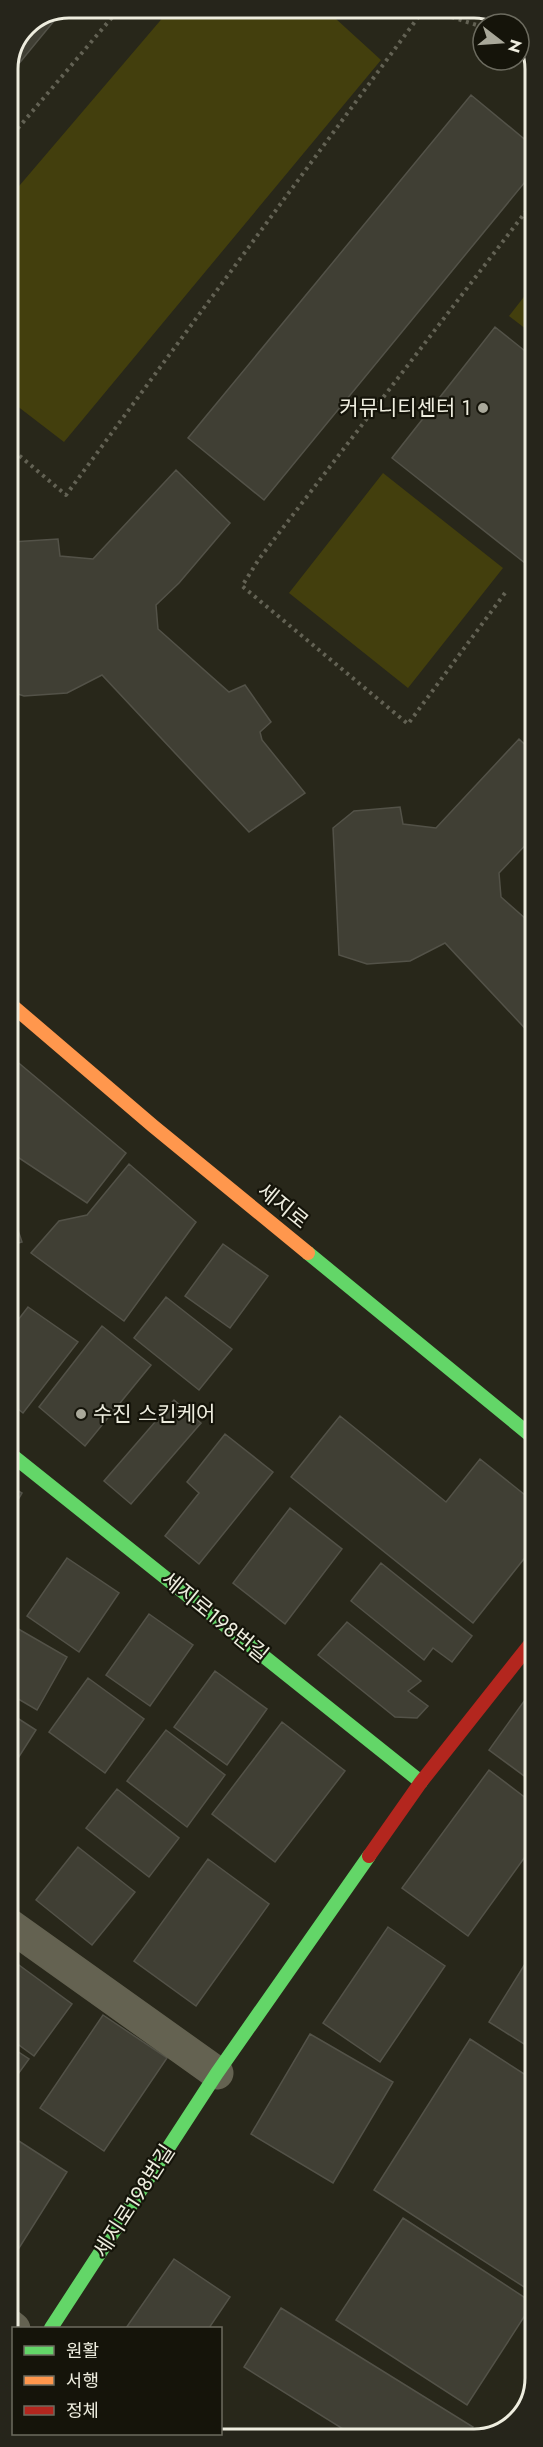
<svg xmlns="http://www.w3.org/2000/svg" width="543" height="2447" font-family="Jost,'Noto Sans KR',sans-serif">
	<style>
		.green { fill: #433f0d }
		.building { fill: #403f34; stroke: #535248; stroke-width: 1.5 }
		.lines { fill: none; stroke-linecap: round; stroke-linejoin: round }
		.path { stroke: #636254; stroke-width: 4; stroke-dasharray: 3 4.5; stroke-linecap: butt }
		.street { stroke: #646251; stroke-width: 33 }
		.fast { stroke: #63d668; stroke-width: 14 }
		.slow { stroke: #ff974d; stroke-width: 14 }
		.jam { stroke: #b3261e; stroke-width: 14 }
		.poi-dot { fill: #a9a89a; stroke: #15140a; stroke-width: 2 }
		.labels { text-anchor: middle; dominant-baseline: central; stroke-width: 4.5; stroke-linejoin: round; paint-order: stroke }
		.poi-label { font-size: 21px; fill: #eeeddf; stroke: #15140a; text-anchor: end }
		.street-label { font-size: 21px; fill: #eeeddf; stroke: #15140a }
		.rim { fill: none; stroke: #eeeddf; stroke-width: 3 }
	</style>
	<rect width="100%" height="100%" fill="#28271a"/>
	<path class="green" d="M171,8H324L381,60L64,442L8,399V199Z
		M534,284L535,336L509,316Z
		M383,473L503,568L408,688L289,593Z"/>
	<path class="building" d="M63,10L8,77V68L26,25Z
		M471,95L534,147V171L264,500L188,438Z
		M495,327L535,359V571L392,458Z
		M176,470L230,523L179,583L156,605L158,629L229,692L245,685L271,722L260,732L262,740L305,793L249,832L102,675L67,693L24,696L8,691V545L11,542L58,539L60,556L93,559Z
		M519,739L535,754V835L499,873L501,897L535,927V1039L445,943L410,961L367,964L339,955L333,828L354,811L400,807L403,824L436,828Z
		M8,1054L126,1153L87,1203L16,1156L8,1132Z
		M129,1164L196,1222L124,1321L31,1253L59,1221L87,1215Z
		M8,1201L22,1242L8,1246Z
		M223,1244L268,1276L230,1328L185,1296Z
		M166,1297L232,1349L199,1390L134,1338Z
		M28,1307L78,1342L23,1413L8,1401V1333Z
		M102,1326L151,1365L85,1446L39,1407Z
		M174,1400L201,1423L131,1504L104,1481Z
		M340,1416L446,1502L480,1459L535,1503V1545L473,1623L291,1477Z
		M225,1434L273,1472L199,1564L165,1536L199,1493L187,1482Z
		M8,1485L22,1493L8,1517Z
		M290,1508L342,1549L285,1624L233,1583Z
		M67,1558L119,1593L79,1652L27,1616Z
		M381,1563L472,1636L452,1662L433,1648L424,1660L351,1601Z
		M149,1614L193,1645L150,1706L106,1675Z
		M347,1622L421,1681L408,1691L428,1706L417,1718L395,1717L318,1655Z
		M8,1623L67,1657L37,1710L8,1693Z
		M215,1671L267,1709L227,1765L174,1727Z
		M88,1678L144,1719L105,1773L49,1732Z
		M535,1686V1784L489,1750Z
		M8,1712L36,1730L8,1774Z
		M282,1722L345,1771L275,1862L212,1814Z
		M166,1730L225,1775L187,1827L127,1781Z
		M489,1770L535,1805V1843L468,1936L402,1888Z
		M117,1789L179,1838L149,1877L86,1828Z
		M78,1847L135,1892L92,1945L36,1900Z
		M208,1859L269,1904L196,2006L134,1961Z
		M388,1927L445,1966L380,2062L323,2023Z
		M533,1951L535,1952V2051L489,2022Z
		M8,1957L72,2004L34,2056L8,2037Z
		M103,2015L167,2058L104,2151L40,2108Z
		M310,2034L393,2082L333,2183L251,2134Z
		M470,2039L535,2081V2294L374,2190Z
		M8,2045L29,2059L8,2088Z
		M8,2134L67,2172L9,2264Z
		M403,2218L533,2303L467,2405L336,2320Z
		M174,2259L230,2297L209,2328H126Z
		M281,2308L473,2427L465,2438L359,2439L244,2367Z
		M50,2434H163L160,2439H61Z"/>
	<g class="lines">
		<path class="path" d="M423,8L483,27
			M519,37L525,40
			M8,140L120,8
			M8,446L66,495L425,8
			M505,593L408,724L242,586L259,559L534,201"/>
		<path class="street" d="M8,1924L217,2073
			M9,2325L14,2329
			M10,2392L14,2386"/>
		<path class="fast" d="M308,1253L535,1439
			M8,1452L421,1782
			M51,2328L217,2073L369,1856"/>
		<path class="slow" d="M8,1002L153,1126L308,1253"/>
		<path class="jam" d="M369,1856L421,1782L535,1638"/>
	</g>
	<g class="poi-dot">
		<circle cx="483" cy="408" r="6"/>
		<circle cx="81" cy="1414" r="6"/>
	</g>
	<g class="labels">
		<g class="poi-label">
			<text x="471" y="408">커뮤니티센터 1</text>
			<text x="93" y="1414" text-anchor="start">수진 스킨케어</text>
		</g>
		<g class="street-label">
			<text transform="translate(283 1206) rotate(39)">세지로</text>
			<text transform="translate(215 1617) rotate(39)">세지로198번길</text>
			<text transform="translate(134 2201) rotate(-57)">세지로198번길</text>
		</g>
	</g>
	<path d="M0 0H543V2447H0ZM69 18H474A51 51 0 0 1 525 69V2378A51 51 0 0 1 474 2429H69A51 51 0 0 1 18 2378V69A51 51 0 0 1 69 18Z" fill="#26251b" fill-rule="evenodd"/>
	<path class="rim" d="M69 18H474A51 51 0 0 1 525 69V2378A51 51 0 0 1 474 2429H69A51 51 0 0 1 18 2378V69A51 51 0 0 1 69 18Z"/>
	<rect x="12" y="2327" width="210" height="108" fill="#15140a" stroke="#6c6b5f" stroke-width="1.5"/>
	<rect x="24" y="2346" width="30" height="9" fill="#63d668" stroke="#6c6b5f" stroke-width="1.5"/>
	<text x="66" y="2357" font-size="18" fill="#eeeddf">원활</text>
	<rect x="24" y="2376" width="30" height="9" fill="#ff974d" stroke="#6c6b5f" stroke-width="1.5"/>
	<text x="66" y="2387" font-size="18" fill="#eeeddf">서행</text>
	<rect x="24" y="2406" width="30" height="9" fill="#b3261e" stroke="#6c6b5f" stroke-width="1.5"/>
	<text x="66" y="2417" font-size="18" fill="#eeeddf">정체</text>
	<g transform="translate(501 42) rotate(107)"><circle r="28" fill="#15140a" stroke="#6c6b5f" stroke-width="1.5"/>
	<path d="M0-4.5L10 22L0 15L-10 22Z" fill="#a9a89a"/>
	<text y="-9" font-size="16" font-weight="bold" text-anchor="middle" fill="#eeeddf">N</text>
	</g>
</svg>
